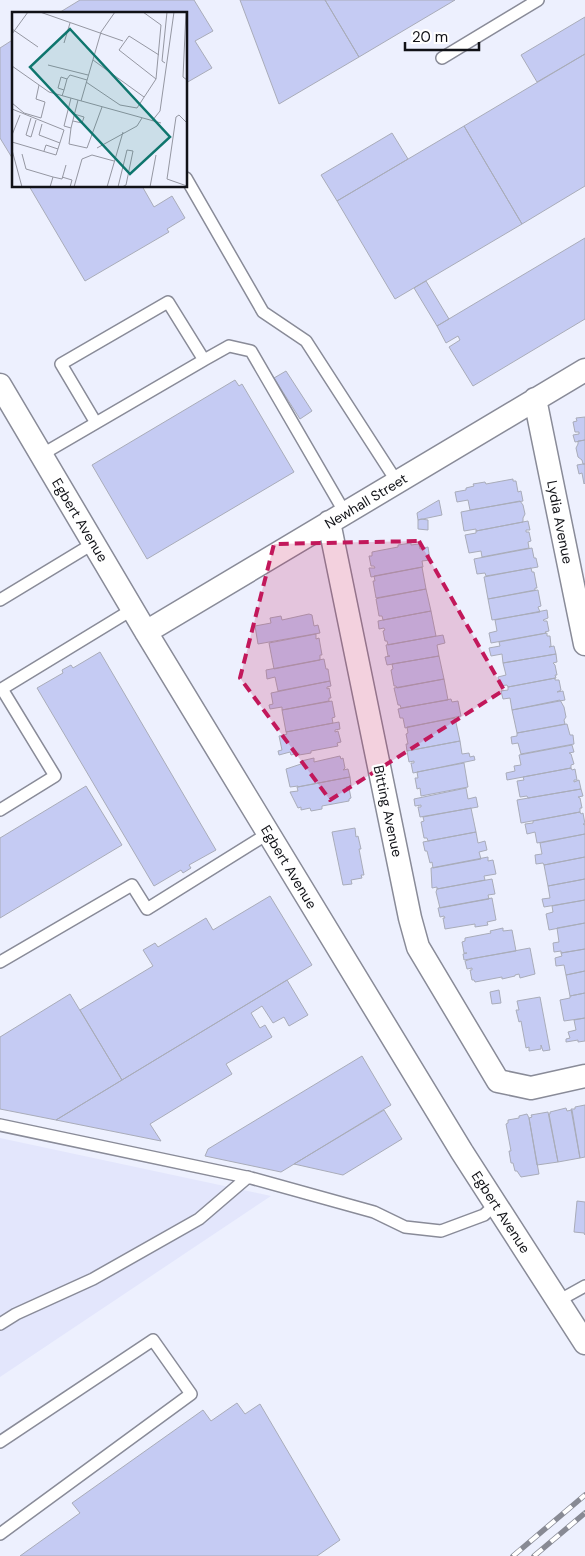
<svg xmlns="http://www.w3.org/2000/svg" width="585" height="1556" font-family="'DM Sans',sans-serif">
	<style>
		.built { fill: #e3e6fc }
		.building { fill: #c5cbf3; stroke: #a9acb9 }
		.lines { fill: none; stroke-linecap: round; stroke-linejoin: round }
		.service-casing { stroke: #898b98; stroke-width: 14 }
		.minor-casing { stroke: #898b98; stroke-width: 25 }
		.service { stroke: #fff; stroke-width: 11 }
		.minor { stroke: #fff; stroke-width: 22 }
		.rail-casing { stroke: #888a94; stroke-width: 5.5 }
		.rail { stroke: #fff; stroke-width: 4; stroke-dasharray: 11; stroke-linecap: butt }
		.marked { fill: #c2185b; fill-opacity: 0.2; stroke: #c2185b; stroke-width: 4; stroke-dasharray: 10 6; stroke-linejoin: round }
		.labels { text-anchor: middle; dominant-baseline: central; stroke-width: 4.5; stroke-linejoin: round; paint-order: stroke }
		.street-label { font-size: 14px; fill: #111217; stroke: #fff }
		.inset-road { fill: none; stroke: #9597a2; stroke-width: 1 }
		.view { fill: #0f766e; fill-opacity: 0.15; stroke: #0f766e; stroke-width: 2.5 }
		.inset-edge { fill: none; stroke: #111217; stroke-width: 2.5 }
	</style>
	<rect width="100%" height="100%" fill="#edf0fe"/>
	<path class="built" d="M0,1138L271,1196L0,1377Z"/>
	<path class="building" d="M80,0H194L213,31L195,41L212,68L186,83V14H57Z
		M240,0H325L359,57L279,104Z
		M325,0H455L359,57Z
		M585,17V54L537,82L521,55Z
		M14,39V161L0,138V48Z
		M585,54V186L522,224L464,126Z
		M464,126L522,224L395,299L337,201Z
		M392,133L408,159L337,201L321,175Z
		M29,186H142L154,207L172,196L185,218L167,229L169,232L85,281Z
		M585,238V319L473,386L449,347L460,340L458,336L446,343L437,326Z
		M426,281L449,319L437,326L414,288Z
		M286,371L312,411L300,419L274,378Z
		M235,380L239,386L242,384L294,472L147,559L92,465Z
		M585,417V440L575,442L573,435L579,434V432H575L573,422L577,421L576,418Z
		M585,440V464H583L582,460L578,457L576,448L578,444V441Z
		M583,464H585V483L584,484L582,473L579,474L577,465Z
		M513,479V481H516L518,492L521,491L523,501L470,510L468,500L457,502L455,492L466,490V488L474,486L473,484L485,482L486,484Z
		M439,500L442,515L418,520L417,513Z
		M520,501L523,505L525,514L523,518V522L476,531V529L464,531L461,512Z
		M421,519L428,520V530L418,529V520Z
		M528,521L530,530H526V532H529L531,541L528,542L529,548L482,557L481,551L469,553L465,535L476,533V531Z
		M411,543V545L419,544L420,549L428,547L430,560L422,561L423,567L371,577L369,568H375L374,566H371L369,556H372V552L398,547V545Z
		M532,548L534,558H536L538,567L486,576L485,573L477,574L474,559Z
		M422,567L426,589L376,598L373,581H375L374,576Z
		M531,568L532,572H534L537,588H535V590L488,599L484,577Z
		M426,589L431,611L383,620L382,616H379L376,599L379,598Z
		M538,590L541,606L538,607L540,612L492,620L488,599Z
		M547,610L548,618L543,620L544,621H547L549,631L545,632L546,633L491,643L489,633L497,631L495,620Z
		M431,611L436,636L388,645L387,641H385L383,631L385,630L384,628L379,629L378,621Z
		M309,614L312,615L314,626L318,625L320,633L258,644L255,626L271,623L270,618L281,616L282,620Z
		M547,633V636H550L551,646L549,647L554,646L556,654L503,663L502,654L491,656L489,648L500,646L499,642Z
		M316,634V639L319,638L322,655H320V660L274,669L269,643Z
		M443,635L445,643L437,645L439,656L387,665L385,657L390,656H388L386,645Z
		M100,652L216,850L189,865L191,868L183,873L181,870L154,886L37,688L63,673L62,670L71,665L73,668Z
		M556,654L557,662L553,663L555,665L557,675H555L556,678L508,687L507,685L500,686L498,677L506,675L503,663Z
		M439,656L444,679L397,688L396,686H394L391,670L393,669L392,664Z
		M324,659L326,669H328L330,681L278,691L275,677L267,679L266,670Z
		M555,678V680H559L561,690L557,692L563,691L565,700L512,710L510,698L503,699L501,691L508,690V687Z
		M444,679L448,700L401,708L400,705H398L394,688Z
		M330,681L331,686L327,687V689L329,688L331,698H329V701L282,710V707L270,709L269,705L273,704L271,693Z
		M451,699L452,702L458,701L461,716L405,728L403,718H400L398,709Z
		M560,700L564,707L566,717L564,720L565,724L517,733L512,710Z
		M332,701L335,717L332,718L333,723L286,732L282,710Z
		M455,718L460,741L407,751L406,744H408L406,734L408,733L407,727Z
		M339,722L340,729L335,730V732L338,731L341,742L337,743L338,746L311,751V753L299,755V753L291,755L290,752L279,755L278,751L282,750L279,736L287,734L286,732Z
		M567,724L570,735H573L574,744L521,754L518,743L512,744L511,737L517,736V733Z
		M460,741L462,754L469,753L470,757L474,756L475,760L413,773L411,763H414V761L409,762L407,751Z
		M572,745L574,752L569,753L571,754L574,764L571,765V768L507,780L506,773L515,771L514,766L521,765L519,755Z
		M340,756L341,759L343,758L345,768L343,770L348,769L350,777L298,787V786L290,787L286,769L301,764V761L314,758V762Z
		M464,763L468,787L421,796L420,788L417,789L415,778H418L417,772Z
		M571,768L572,770L575,769L577,780H574V782L579,780L581,789L528,798L527,796L520,797L517,781L524,780L523,777Z
		M350,777L351,786L346,787L347,788H349L351,798L349,799V801L322,806V809L311,811L310,808L301,810V807L298,808L290,792L298,791L297,787Z
		M86,786L122,845L0,918V838Z
		M466,788L468,799L476,797L478,807L420,817L418,807H421V805L415,806L414,799Z
		M581,789L583,796L578,797L580,798L582,808H580V812L521,823L517,800Z
		M471,808L476,832L428,841L427,838H424L421,822L424,821L423,817Z
		M580,812L581,814L583,813L585,824H583L585,825V834L537,843L535,832L527,834L525,824L533,823V821Z
		M355,828L356,837L358,836L361,849H359L364,875H361L362,878L351,880L352,884L343,885L332,832Z
		M476,832L478,843L485,841L487,850L479,852L481,859L433,868L432,862L430,863L427,851H425L423,842Z
		M585,834V857L544,865L543,863L536,864L535,855L542,854L540,843Z
		M488,857V861L493,860L496,874L484,876L485,880L437,889V887L432,888L431,868Z
		M585,857V879L548,886L544,865Z
		M492,879L495,894L488,895L489,899L440,908L436,892L437,889Z
		M585,879V900L544,907L542,899L550,898L548,886Z
		M270,896L312,965L122,1080L80,1010L153,966L143,950L155,943L158,947L206,918L213,930Z
		M492,898L496,920L487,922L488,925L475,927V924L445,929L443,918H445L444,916L440,917L438,908Z
		M585,900V923L549,930L546,914L553,912L552,906Z
		M585,923V949L561,953V951L554,952L553,943L559,942L557,928Z
		M503,928V931L512,930L516,951L464,960L463,954L467,953H464L462,942L465,941V938L491,933L490,931Z
		M530,948L535,974L520,978L519,974L515,975V976L502,979V977L475,982L474,980H472L470,970H472V968L467,969L465,961L471,959Z
		M585,949V971L566,975L564,965L556,966L555,958L562,956L561,953Z
		M585,971V993L570,996L566,975Z
		M287,980L308,1015L289,1026L284,1017L273,1023L262,1006L251,1013L260,1028L265,1025L272,1037L226,1064L232,1074L150,1124L161,1141L56,1120Z
		M499,990L501,1003L492,1004L490,992Z
		M585,993V1018L564,1021L560,1000L570,998V996Z
		M70,994L122,1080L56,1120L0,1109V1037Z
		M540,997L550,1050L543,1051L541,1045V1049L529,1051V1047L526,1048L521,1021L519,1022L516,1010H519L517,1001Z
		M585,1018V1041L578,1042V1040L566,1042V1039L570,1038L568,1032L576,1030L574,1020Z
		M362,1056L391,1105L281,1172L205,1156L208,1149Z
		M585,1105V1157L580,1158L571,1109H575V1107Z
		M566,1108L567,1111L572,1110L580,1158L558,1162L549,1114H550V1112Z
		M384,1110L402,1139L343,1175L294,1164Z
		M548,1112L558,1162L537,1165L529,1118L532,1117L531,1115Z
		M527,1114L529,1118L539,1174L521,1177L517,1171H515L513,1163H511L509,1151H511L506,1124L508,1123V1120L519,1118V1116Z
		M577,1201L585,1202V1235L584,1233L574,1232Z
		M237,1403L245,1414L260,1404L340,1540L317,1556H20L80,1513L72,1503L203,1410L211,1421Z"/>
	<g class="lines">
		<defs>
			<path id="service" d="M442,58L538,0
				M186,178L263,312L306,341L397,482
				M204,360L229,346L251,351L345,513
				M41,455L204,360L168,302L61,364L96,423
				M0,600L94,543
				M0,690L133,609
				M0,810L55,776L2,689
				M0,962L132,885L147,909L269,833
				M0,1125L251,1178L374,1212L405,1227L441,1231L484,1215L496,1204
				M558,1301L585,1286
				M0,1324L16,1314L93,1279L199,1219L248,1177
				M0,1442L153,1340L191,1394L0,1534"/>
			<path id="minor" d="M0,385L146,632L462,1152L585,1343
				M535,399L585,644
				M329,522L410,918L418,947L498,1081L531,1088L585,1076
				M146,632L585,370"/>
		</defs>
		<use href="#service" class="service-casing"/>
		<use href="#minor" class="minor-casing"/>
		<use href="#service" class="service"/>
		<use href="#minor" class="minor"/>
		<defs>
			<path id="rail" d="M513,1556L585,1495
				M534,1556L585,1513"/>
		</defs>
		<use href="#rail" class="rail-casing"/>
		<use href="#rail" class="rail"/>
	</g>
	<path class="marked" d="M419,541L504,690L330,800L240,678L274,544Z"/>
	<g class="labels">
		<g class="street-label">
			<text transform="translate(366 501) rotate(-31)">Newhall Street</text>
			<text transform="translate(80 520) rotate(59)">Egbert Avenue</text>
			<text transform="translate(560 522) rotate(79)">Lydia Avenue</text>
			<text transform="translate(388 811) rotate(78)">Bitting Avenue</text>
			<text transform="translate(289 867) rotate(59)">Egbert Avenue</text>
			<text transform="translate(501 1212) rotate(57)">Egbert Avenue</text>
		</g>
	</g>
	<g transform="translate(12 12)">
		<rect width="175" height="175" fill="#edf0fe"/>
		<path class="inset-road" d="M28,0L111,29M174,0L171,65L175,68M0,17L26,35M0,22L16,0M52,31L58,11M81,48L132,85M153,51L150,49L155,0M36,53L76,63M0,54L37,80L149,111M55,67L58,63L75,68M144,67L107,38L117,24L147,43M74,70L108,93L125,96L144,67L149,13L131,0M50,84L52,78L55,67L49,65L46,76L52,78M59,86L52,114L59,116L66,88M69,89L89,20L103,0M0,91L12,101L29,106L33,90L24,87L27,73M0,97L52,118L44,143L0,130M19,106L14,123L19,125L24,108M61,109L70,111L72,105L62,102M140,109L148,99L162,0M175,111L167,103L164,105L155,167L175,174M30,112L27,123L48,131M59,116L57,132L75,136L90,95M0,123L8,103M85,136L125,114L130,106M0,138L10,175M32,139L34,133L46,137M10,142L14,157L41,165L38,175M41,165L50,167L54,153M50,165L60,168L58,175M62,175L70,147L80,143L102,149M95,175L111,120M106,175L115,138L121,139L114,173L110,175M138,175L144,143"/>
		<path class="view" d="M58,17L158,125L118,162L18,55Z"/>
		<rect width="175" height="175" class="inset-edge"/>
	</g>
	<path d="M405 42v8h74v-8" fill="none" stroke="#111217" stroke-width="2.5"/>
	<text x="412" y="42" font-size="15" fill="#111217" stroke="#ffffff" stroke-width="4" paint-order="stroke">20 m</text>
</svg>
